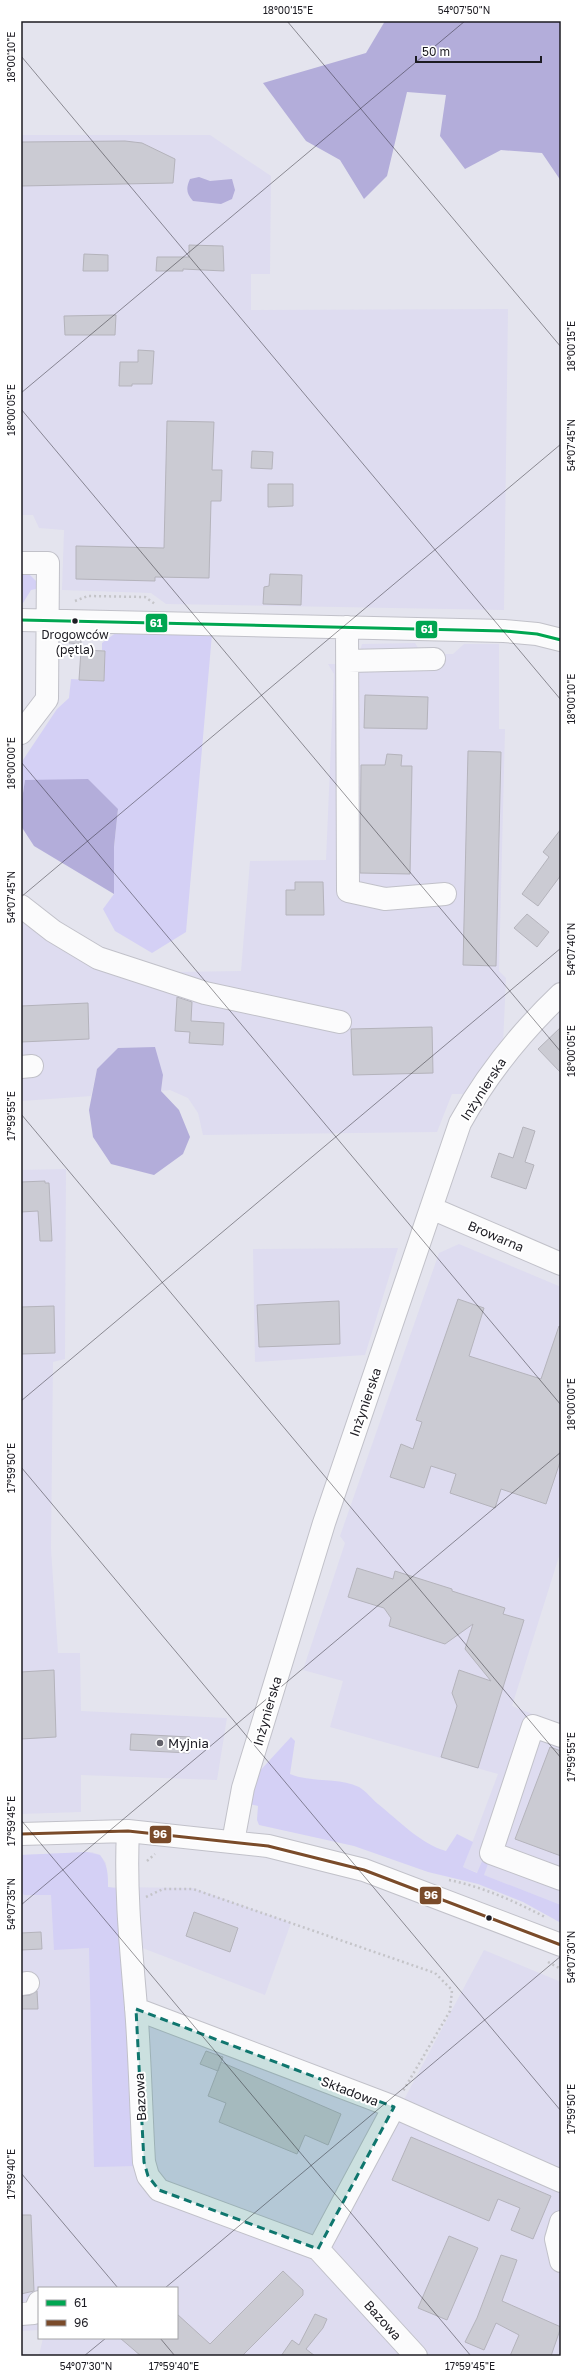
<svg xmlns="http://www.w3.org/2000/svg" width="582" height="2377" font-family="'Golos Text',sans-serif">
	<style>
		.built { fill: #dedcf0 }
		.green { fill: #d4d0f5 }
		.water { fill: #b3adda }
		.building { fill: #cbcbd3; stroke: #b4b3bb }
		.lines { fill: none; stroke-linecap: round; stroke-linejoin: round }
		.minor-casing { stroke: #c1c1c9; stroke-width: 24 }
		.path { stroke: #c4c4c8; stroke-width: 2.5; stroke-dasharray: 2 3; stroke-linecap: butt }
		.minor { stroke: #fbfbfc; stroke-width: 22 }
		.bus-1-casing { stroke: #fff; stroke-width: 6 }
		.bus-2-casing { stroke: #fff; stroke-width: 6 }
		.bus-1 { stroke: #00a651; stroke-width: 3 }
		.bus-2 { stroke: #7a4b2a; stroke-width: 3 }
		.marked { fill: #0f766e; fill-opacity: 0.2; stroke: #0f766e; stroke-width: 3; stroke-dasharray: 8 5; stroke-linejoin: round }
		.ticks { fill: none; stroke: #1c1b22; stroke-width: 1; stroke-opacity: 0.45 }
		.bus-dot { fill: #1c1b22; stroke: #fff; stroke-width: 1.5 }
		.poi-dot { fill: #626169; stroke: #fff; stroke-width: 1.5 }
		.labels { text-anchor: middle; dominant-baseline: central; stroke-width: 4; stroke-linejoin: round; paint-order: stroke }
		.bus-label { font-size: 12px; fill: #1c1b22; stroke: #fff }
		.street-label { font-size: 13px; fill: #1c1b22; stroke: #fff }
		.poi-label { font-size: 13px; fill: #1c1b22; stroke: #fff; text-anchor: start }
		.line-badge { stroke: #fff; stroke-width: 1.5 }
		.badge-label { font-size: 11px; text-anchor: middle; font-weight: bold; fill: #fff }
		.neatline { fill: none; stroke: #1c1b22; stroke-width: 1.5 }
		.ticks-label { font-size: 10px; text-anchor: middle; fill: #1c1b22 }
	</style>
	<rect width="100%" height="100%" fill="#e4e4ee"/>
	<path class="built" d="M21,135H210L271,176L270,274H251V310L508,309L504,610L166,604L151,593L62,590L64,530L39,528L33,515H21Z
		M415,643L422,654H453L464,644H499V729H505L499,971L506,978L503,1044L466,1094H452L437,1132L203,1135L198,1113L188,1098L170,1090L161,1091L163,1075L97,1069L91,1096L21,1101V919L45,939L175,972L241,971L250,861L326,860L334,674L328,664H356L362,644Z
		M66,1169L65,1359L53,1362L51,1549L58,1653H80L81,1711L227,1718L217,1780L81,1775V1812L21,1814V1170Z
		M459,1244L561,1287V1550L512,1706L561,1725V1905L463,1867L498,1774L330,1727L343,1681L303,1670L345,1543L340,1536L439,1253Z
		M398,1248L365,1355L255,1362L253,1249Z
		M92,1852L100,1855L106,1863L108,1887L193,1888L291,1923L265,1995L132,1944L137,2008L399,2109L484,1950L561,1982V2356H39L43,2338H177V2288H39V2330L21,2331V1855Z"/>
	<path class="green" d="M21,572H27L36,581V589L31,590L23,603H21Z
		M117,632L212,634L186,932L152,953L115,931L103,909L114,894V847L118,809L25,780L21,806V763L57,709L69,698L71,679L104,681L105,651L102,650V643Z
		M291,1737L295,1741L290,1774C312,1783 338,1777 359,1787C366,1791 372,1799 378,1804C398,1820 421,1844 446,1851L457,1834L473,1842L463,1867L477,1873L483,1859L489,1861L484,1875L561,1905V1923L523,1902L478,1884L428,1872L354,1846L259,1825L257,1820L258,1806L249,1804L256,1775Z
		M87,1852L100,1855C108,1866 108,1874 108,1887L119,1889L131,2122L137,2166L94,2167L89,1948L54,1950L51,1895H24L21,1891V1855Z"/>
	<path class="water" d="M385,21H561V181L542,153L501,150L465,169L440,136L446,95L407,92L387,176L364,199L340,160L306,141L263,83L366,53Z
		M199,177L210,181L232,179L235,190L232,199L221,204L193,201C186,193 186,188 190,179Z
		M88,779L118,809L114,847V894L34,846L21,826V806L25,780Z
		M155,1047L163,1075L161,1091L179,1110L190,1137L183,1154L154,1175L111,1164L93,1137L89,1110L97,1069L118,1048Z"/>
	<path class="building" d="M125,141L142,143L175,159L173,183L21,186V142Z
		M189,245L223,246L224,271L183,269V271H156L157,257H189Z
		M84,254L108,255V271H83Z
		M116,315L115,335H65L64,316Z
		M138,350L154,351L152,384H132V386H119L120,362H138Z
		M167,421L214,422L212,470H222L221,501H211L209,578L155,577V581L76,579V546L164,548Z
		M252,451L273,452L272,469L251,468Z
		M268,484H293V506L268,507Z
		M270,574L302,575L301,605L263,604L264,587L269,586Z
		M69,634H81V644L69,643Z
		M81,650L105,651L104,681L79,680Z
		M365,695L428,697L427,729L364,728Z
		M468,751L501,752L496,966L463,965Z
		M387,754L402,755L401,766H412L410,874L360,873L361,765H385Z
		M561,829V875L538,906L522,894L549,857L543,852Z
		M295,882H323L324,915H286V890H295Z
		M527,914L549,932L537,947L514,928Z
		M177,997L192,1002L191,1021L224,1023L223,1045L189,1043L190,1032L175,1031Z
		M88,1003L89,1039L21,1042V1006Z
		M432,1027L433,1073L353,1075L351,1029Z
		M561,1027V1073L538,1049Z
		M523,1127L535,1131L525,1162L534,1165L526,1189L491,1177L499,1153L513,1158Z
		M45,1181V1183H49L52,1241H40L38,1211L21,1212V1182Z
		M458,1299L484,1308L469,1356L541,1379L559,1326L561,1327V1459L546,1504L501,1489L495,1508L450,1493L456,1474L431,1466L424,1488L390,1477L401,1444L413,1449L422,1422L416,1420Z
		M339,1301L340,1344L259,1347L257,1305Z
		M54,1306L55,1353L21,1354V1307Z
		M357,1568L393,1579L395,1571L452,1589V1591L505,1608L503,1614L524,1620L478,1768L441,1757L457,1706L452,1693L459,1670L491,1681L465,1649L473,1624L445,1644L389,1626L391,1618L384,1608L348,1597Z
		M54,1670L56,1737L21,1739V1672Z
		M131,1734L190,1737L189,1753L130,1750Z
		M550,1747L561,1751V1856L515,1839Z
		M194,1912L238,1928L230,1952L186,1936Z
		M41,1932L42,1949L21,1950V1933Z
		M37,1991L38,2009H21V1996L30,1995Z
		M206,2051L223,2057L218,2071L200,2064Z
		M221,2062L341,2114L328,2145L305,2135L297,2154L219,2122L226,2103L208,2096Z
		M411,2137L551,2196L533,2239L511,2230L520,2208L498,2199L489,2221L392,2180Z
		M21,2215H31L34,2291L21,2294Z
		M449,2236L478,2248L447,2320L418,2308Z
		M501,2255L517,2260L502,2301L561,2327L551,2356H510L519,2335L496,2323L484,2350L465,2342L477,2318Z
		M283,2271L303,2290V2295L242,2356H141L120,2338H177V2314L210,2344Z
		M315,2314L327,2319L323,2328L306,2349L315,2356H281L292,2340L299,2345Z"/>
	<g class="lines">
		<defs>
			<path id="minor" d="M21,563H48L47,699L21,733
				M21,620L504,631L537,634L561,640
				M347,627L348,891L385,899L445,894
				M348,661L434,659
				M21,906L53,931L98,958L205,993L340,1022
				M21,1067L32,1066
				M431,1208L561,1264
				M561,1736L533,1726L491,1853L561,1879
				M128,1831C125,1890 131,1948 136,2007C140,2058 141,2110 144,2162L148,2176L159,2190L318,2249L416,2356
				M21,1834L128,1831L268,1846L364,1870L561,1945
				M233,1842L243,1788L324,1523L460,1123C487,1074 520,1033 561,994
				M21,1984L28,1983
				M136,2009L394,2107L561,2181
				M561,2222L556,2239L561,2261
				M318,2249L394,2107
				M21,2314L34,2313L39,2302"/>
		</defs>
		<use href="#minor" class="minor-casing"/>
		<path class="path" d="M75,601L88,596L145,597L155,604
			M147,1861L155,1854
			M449,1880C483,1887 514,1901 545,1917
			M146,1897L163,1889H193L435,1973L452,1990L450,2011L403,2091
			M548,1962L561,1969"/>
		<use href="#minor" class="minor"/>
		<defs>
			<path id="bus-1" d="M21,620L504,631L537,634L561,640"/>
			<path id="bus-2" d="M21,1834L128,1831L268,1846L364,1870L561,1945"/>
		</defs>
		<use href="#bus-1" class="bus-1-casing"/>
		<use href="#bus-2" class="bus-2-casing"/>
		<use href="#bus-1" class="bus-1"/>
		<use href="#bus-2" class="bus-2"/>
	</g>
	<path class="marked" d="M136,2009L394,2107L318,2249L159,2190L148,2176L144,2162Z"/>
	<path class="ticks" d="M287,21L561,347M21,56L561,700M21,393L465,21M21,409L561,1052M21,762L561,1405M21,897L561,444M21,1114L561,1758M21,1401L561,948M21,1467L561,2111M21,1820L471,2356M21,1905L561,1452M21,2173L118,2288M165,2288L561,1956M160,2338L175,2356M84,2356L106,2338"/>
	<g class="bus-dot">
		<circle cx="75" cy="621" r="3.5"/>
		<circle cx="489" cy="1918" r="3.5"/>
	</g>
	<circle class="poi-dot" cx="160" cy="1743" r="4"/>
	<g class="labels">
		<g class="bus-label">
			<text x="75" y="634">Drogowców<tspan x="75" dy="15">(pętla)</tspan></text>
		</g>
		<g class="street-label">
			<text transform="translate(483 1089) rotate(-57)">Inżynierska</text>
			<text transform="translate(496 1236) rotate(23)">Browarna</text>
			<text transform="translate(365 1402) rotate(-71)">Inżynierska</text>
			<text transform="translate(267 1711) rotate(-74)">Inżynierska</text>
			<text transform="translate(350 2091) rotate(21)">Składowa</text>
			<text transform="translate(140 2097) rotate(-93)">Bazowa</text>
			<text transform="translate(383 2320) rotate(48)">Bazowa</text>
		</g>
		<g class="poi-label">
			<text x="168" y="1743">Myjnia</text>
		</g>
	</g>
	<g class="line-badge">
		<rect x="145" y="613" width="23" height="20" rx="4" fill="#00a651"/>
		<rect x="415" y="620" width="23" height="19" rx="4" fill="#00a651"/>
		<rect x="149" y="1825" width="23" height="19" rx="4" fill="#7a4b2a"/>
		<rect x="419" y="1886" width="23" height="19" rx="4" fill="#7a4b2a"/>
	</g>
	<g class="badge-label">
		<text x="156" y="627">61</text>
		<text x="427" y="633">61</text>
		<text x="160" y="1838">96</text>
		<text x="431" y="1899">96</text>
	</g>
	<rect width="582" height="2377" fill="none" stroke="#ffffff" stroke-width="44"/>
	<rect x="38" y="2287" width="140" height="52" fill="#ffffff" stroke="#a4a4a7"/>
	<rect x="46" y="2300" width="20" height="6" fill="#00a651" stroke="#a4a4a7"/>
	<text x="74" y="2307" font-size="12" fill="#1c1b22">61</text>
	<rect x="46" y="2320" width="20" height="6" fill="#7a4b2a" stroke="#a4a4a7"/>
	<text x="74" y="2327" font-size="12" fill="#1c1b22">96</text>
	<path d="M416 56v6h125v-6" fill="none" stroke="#1c1b22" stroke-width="2"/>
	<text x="422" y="56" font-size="12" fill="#1c1b22" stroke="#ffffff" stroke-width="3" paint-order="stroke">50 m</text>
	<rect x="22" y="22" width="538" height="2333" class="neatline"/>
	<g class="ticks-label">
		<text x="288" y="14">18°00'15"E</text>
		<text x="464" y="14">54°07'50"N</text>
		<text transform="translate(11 57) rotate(-90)" y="4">18°00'10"E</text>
		<text transform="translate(571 346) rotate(-90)" y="4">18°00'15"E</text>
		<text transform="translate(11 410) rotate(-90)" y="4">18°00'05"E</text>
		<text transform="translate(571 445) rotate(-90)" y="4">54°07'45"N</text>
		<text transform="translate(571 699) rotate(-90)" y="4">18°00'10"E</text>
		<text transform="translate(11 763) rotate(-90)" y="4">18°00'00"E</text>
		<text transform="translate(11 897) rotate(-90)" y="4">54°07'45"N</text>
		<text transform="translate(571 949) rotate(-90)" y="4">54°07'40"N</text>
		<text transform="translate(571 1051) rotate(-90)" y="4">18°00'05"E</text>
		<text transform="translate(11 1116) rotate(-90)" y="4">17°59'55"E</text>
		<text transform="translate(571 1404) rotate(-90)" y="4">18°00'00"E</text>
		<text transform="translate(11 1468) rotate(-90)" y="4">17°59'50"E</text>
		<text transform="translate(571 1757) rotate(-90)" y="4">17°59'55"E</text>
		<text transform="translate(11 1821) rotate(-90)" y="4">17°59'45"E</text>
		<text transform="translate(11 1904) rotate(-90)" y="4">54°07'35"N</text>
		<text transform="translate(571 1957) rotate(-90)" y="4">54°07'30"N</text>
		<text transform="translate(571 2109) rotate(-90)" y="4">17°59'50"E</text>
		<text transform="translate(11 2174) rotate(-90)" y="4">17°59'40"E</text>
		<text x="86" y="2370">54°07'30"N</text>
		<text x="174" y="2370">17°59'40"E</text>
		<text x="470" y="2370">17°59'45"E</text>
	</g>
</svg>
